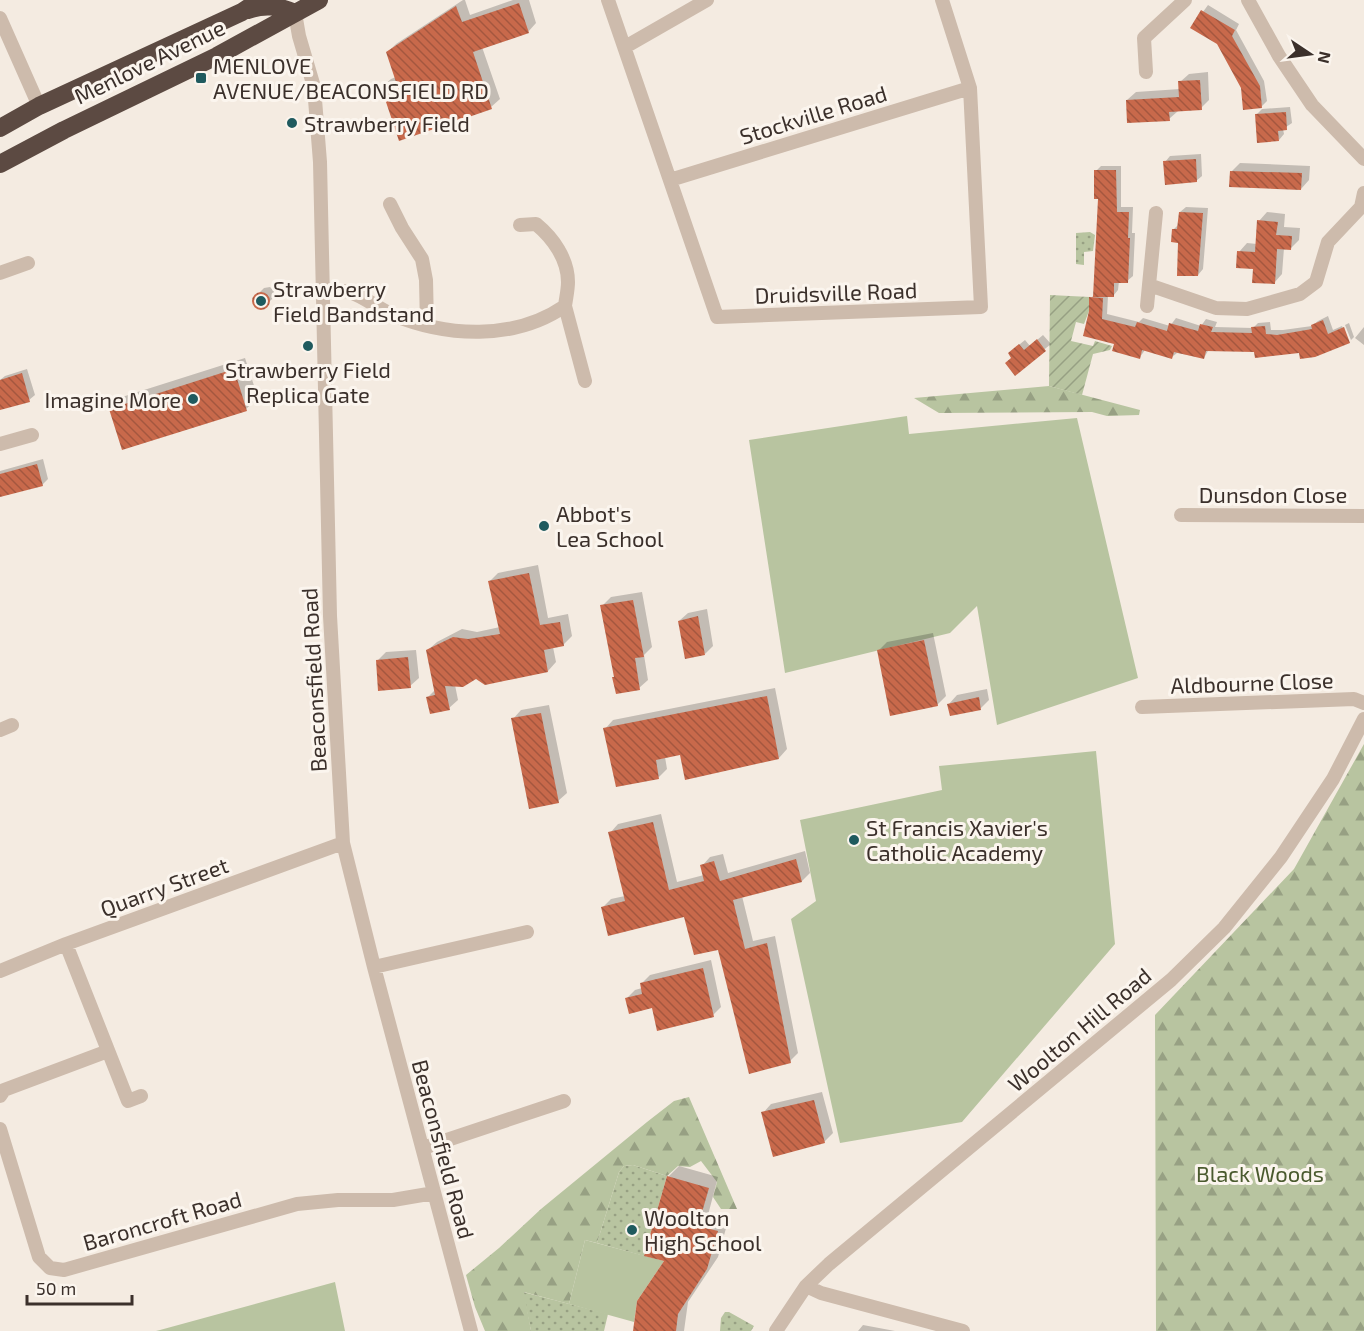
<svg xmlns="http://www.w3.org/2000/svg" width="1364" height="1331" font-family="'Exo 2',sans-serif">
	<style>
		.grass { fill: url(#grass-dots) }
		.forest { fill: url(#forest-firs) }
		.park { fill: #b8c4a0 }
		.garden { fill: url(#garden-furrows) }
		.shadow { fill: #0003 }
		.building { fill: url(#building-back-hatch) }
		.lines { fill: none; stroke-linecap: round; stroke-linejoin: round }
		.street { stroke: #cdbbac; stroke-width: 14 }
		.highway { stroke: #5c4a42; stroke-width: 18 }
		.poi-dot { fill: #1f5a5e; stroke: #fbf5ee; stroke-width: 2 }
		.labels { text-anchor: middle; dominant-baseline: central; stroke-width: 6; stroke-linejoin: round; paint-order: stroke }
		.street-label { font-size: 22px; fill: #3b302b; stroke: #fbf5ee }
		.poi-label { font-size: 22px; fill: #3b302b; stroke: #fbf5ee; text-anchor: start }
		.park-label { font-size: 22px; fill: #4a5a2e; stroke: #fbf5ee }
	</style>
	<defs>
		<pattern id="grass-dots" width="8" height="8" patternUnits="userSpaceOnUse" patternTransform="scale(1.5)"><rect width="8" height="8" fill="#b8c4a0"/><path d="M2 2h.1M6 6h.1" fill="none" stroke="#97a083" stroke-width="1.8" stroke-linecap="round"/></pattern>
		<pattern id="forest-firs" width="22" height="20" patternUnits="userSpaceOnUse" patternTransform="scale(1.5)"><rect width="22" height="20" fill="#b8c4a0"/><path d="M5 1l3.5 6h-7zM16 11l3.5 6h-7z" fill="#97a083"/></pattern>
		<pattern id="garden-furrows" width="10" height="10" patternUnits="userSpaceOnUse" patternTransform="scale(1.5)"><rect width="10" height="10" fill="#b8c4a0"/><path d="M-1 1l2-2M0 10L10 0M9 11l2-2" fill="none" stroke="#97a083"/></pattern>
		<pattern id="building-back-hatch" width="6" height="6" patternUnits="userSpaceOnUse" patternTransform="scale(1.5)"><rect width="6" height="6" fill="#c8694b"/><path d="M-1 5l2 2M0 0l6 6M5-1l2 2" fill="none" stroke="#a4573f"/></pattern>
	</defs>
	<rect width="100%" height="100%" fill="#f4ebe1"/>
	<path class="grass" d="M1090,232L1095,235L1093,251L1084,252V265L1076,264V233Z
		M633,1165L667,1176L644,1256L597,1243L619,1172L624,1166Z
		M523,1292L608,1314L604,1331H531Z
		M725,1312H729L754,1326L751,1331H720L721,1318Z"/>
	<path class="forest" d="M1049,386L1140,410L1139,415L1107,416L1092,412L939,413L914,398Z
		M1364,744V1331H1156L1155,1015L1294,869Z
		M689,1097L737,1209H721L713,1197L717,1182L701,1161L690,1167L678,1166L667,1176L633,1165L624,1166L619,1172L597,1243L585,1240L569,1304L524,1292L531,1331H485L475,1307L466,1275L499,1248L541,1209L647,1122L674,1101Z"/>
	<path class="park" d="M907,416L909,434L1077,418L1138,678L997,725L977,606L950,633L785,673L749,440Z
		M1096,751L1115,944L962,1122L840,1143L791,919L816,901L800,820L942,790L939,766Z
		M585,1240L664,1261L637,1301L634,1322L569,1304Z
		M335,1282L345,1331H156L160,1330Z"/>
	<path class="garden" d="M1050,295L1090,297L1089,311L1084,324L1076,322L1071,341L1093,346L1095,341L1112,346L1110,350L1093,354L1082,395L1049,386Z"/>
	<path class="shadow" d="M463,0H465L470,15L513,0H529L536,23L528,32L482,47L500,99L491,107L382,87L391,79L396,77L388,52L396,44Z
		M1208,5L1239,24L1236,30L1264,81L1267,101L1261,107L1242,88L1218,43L1192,27Z
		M1208,72L1209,100L1201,108L1178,111L1169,119L1127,100L1136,92L1180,89V82L1189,74Z
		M1290,107L1292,123L1283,129L1284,134L1279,140L1256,115L1262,109Z
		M1201,154L1202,176L1196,181L1165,162L1170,156Z
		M1240,163L1310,166L1309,180L1301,189L1232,171Z
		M1101,166H1121V207H1133L1132,233H1135L1133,276L1127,281H1119L1118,290L1113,296H1108L1107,314L1139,322L1143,318L1170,326L1176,318L1201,326L1206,319L1217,322L1215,327L1253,328L1258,323L1270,322L1271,330H1283L1312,326L1318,321L1328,316L1333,330L1342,326L1349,341L1315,355L1300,352L1209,349L1204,358L1177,353L1172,357L1145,350L1140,357L1116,343L1090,311L1091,298L1095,294L1100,197L1096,171Z
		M1186,207L1208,208L1203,269L1198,275L1173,230L1179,224L1180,212Z
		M1267,212L1285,214L1284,227L1300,228L1299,240L1290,249L1284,248L1282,274L1274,283L1255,268L1239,252L1247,243L1257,244L1259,221Z
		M270,287L274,291V297L263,308L258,307L254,303V298L264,288Z
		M1349,323L1354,337L1351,340L1345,325Z
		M1364,327V345L1355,338Z
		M1043,335L1051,344L1015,373V348L1025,340L1030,346Z
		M245,358L258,398L246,409H111L122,397Z
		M27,369L35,395L29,400L0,408V380L5,376Z
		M43,459L48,479L42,485L0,496V471Z
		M538,565L548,618L568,614L572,636L563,645L553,647L556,662L548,671L476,677L455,685L458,700L449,708L428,697L436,689L428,650L437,642L462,629L477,632L500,627L489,582L498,573Z
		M642,592L652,647L644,655L648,680L639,688L615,676L602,606L611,597Z
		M707,609L713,646L705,654L679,621L688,613Z
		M933,633L946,696L937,705L878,651L887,642Z
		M416,650L419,678L410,686L377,661L386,652Z
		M775,688L787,749L779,758L681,753L665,757L667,769L659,777L605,729L613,720Z
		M987,689L989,700L981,708L949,704L957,695Z
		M549,705L567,793L558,801L513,719L521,710Z
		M661,814L677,882L704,875L702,866L710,857L723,854L728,873L805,851L810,873L802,881L742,896L753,941L775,936L798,1053L790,1061L720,948L685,915L602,908L611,899L625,896L610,833L618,824Z
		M711,960L721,1007L713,1015L653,1007L626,999L635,990L642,988L641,984L650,975Z
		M822,1092L833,1133L824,1142L763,1113L771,1104Z
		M679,1166L718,1177L708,1215L728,1221L718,1257L688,1302L684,1331H635L666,1260L668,1177Z
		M863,1325L895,1331H858Z"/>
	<path class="building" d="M519,3L529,33L473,52L492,109L399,141L381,87L396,82L386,52L456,6L462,22Z
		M1201,10L1235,30L1232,36L1260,86L1262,108L1243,110L1241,88L1217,44L1190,28Z
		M1200,80L1202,110L1169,112L1170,121L1127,123L1126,100L1179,97L1178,81Z
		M1286,112L1287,130L1278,131L1279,141L1257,143L1255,114Z
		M1196,159L1197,182L1165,185L1163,161Z
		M1094,170H1116L1117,212H1129L1128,238H1130L1128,283H1114V297H1093L1098,199H1094Z
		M1230,171L1302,173L1301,190L1229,187Z
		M1179,212L1203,213L1198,276H1177L1178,243L1171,242L1172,229H1177Z
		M1257,220L1278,222L1276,235L1292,236L1291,250L1277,249L1275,284L1252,283L1253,269L1236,268L1237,251L1255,252Z
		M252 301a9 9 0 1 1 18 0a9 9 0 1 1-18 0Z
		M1089,297L1103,298L1102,319L1135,327L1137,322L1167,331L1169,323L1198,331L1200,324L1213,327L1211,332L1252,333L1251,327L1265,326L1266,334L1277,335L1312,329L1311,325L1323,320L1328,334L1344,327L1350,343L1315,357L1300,359L1299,353L1255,358L1254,352L1206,351L1204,359L1174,352L1172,359L1142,350L1140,359L1112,351L1114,344L1083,336L1089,311Z
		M1037,339L1046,351L1015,376L1005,363L1011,358L1008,353L1019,344L1024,350Z
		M234,369L247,411L122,450L109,409Z
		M22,373L30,402L0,410V380Z
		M37,464L43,486L0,497V474Z
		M529,573L540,625L560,622L564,646L544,650L548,672L485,685L476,679L463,687L445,686L450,710L430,714L426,697L435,695L426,650L453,637L468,639L500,634L488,581Z
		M633,600L644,657L635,658L640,690L616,694L612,677H614L600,605Z
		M698,616L705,655L685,659L678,621Z
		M924,640L938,706L890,716L877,650Z
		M408,657L411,688L378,691L376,660Z
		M767,696L779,759L685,780L680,755L656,760L659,779L616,787L603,728Z
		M979,697L981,710L950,716L947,704Z
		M541,713L559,803L529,809L511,718Z
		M653,822L669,890L704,881L700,865L714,861L720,881L796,859L802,882L733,900L745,949L767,943L791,1063L749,1074L718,950L694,955L684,917L608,936L601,907L625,901L608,832Z
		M703,968L714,1017L657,1031L652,1008L629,1014L625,998L642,994L640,983Z
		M814,1100L825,1143L773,1157L761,1112Z
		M667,1176L709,1188L698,1226L718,1231L707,1269L678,1314L676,1331H633L637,1301L664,1261L644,1256Z"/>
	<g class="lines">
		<path class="street" d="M608,0L717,317L981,307L970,88L942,0
			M1248,0L1279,56L1312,105L1364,159
			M295,13L299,36L314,87L320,162L330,616L343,843L374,967L471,1331
			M0,18L39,106
			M625,47L707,0
			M1146,72L1144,38L1185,0
			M670,180L970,88
			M390,204L402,228L422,259L426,280L427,325
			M1156,213L1149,285L1216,308L1247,309L1300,294L1316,282L1328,242L1361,207L1364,193
			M0,273L28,263
			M322,291C331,291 341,290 350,292C365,297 377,308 391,314C446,337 514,341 565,306C566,298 568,290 568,282C568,259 553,238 536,224L520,225
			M565,306L585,381
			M1147,306L1149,285
			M0,444L32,435
			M1181,515L1364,516
			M1142,707L1354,699L1364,703
			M0,730L12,725
			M66,944L128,1101L141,1096
			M374,967L527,932
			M0,971L66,944L343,843
			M0,1096L4,1090L108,1051
			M0,1129L39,1257L50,1268L64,1270L297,1204L338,1200H393L434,1193
			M423,1148L564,1101
			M806,1286L821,1293L963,1331
			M776,1331L806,1286L829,1264L1171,980L1224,928L1281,857L1333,779L1364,719"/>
		<path class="highway" d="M248,10C265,4 279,6 295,13
			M0,128L39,106L242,12L260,0
			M0,164L64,130L217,56L319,0"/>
	</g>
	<g class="poi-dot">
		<rect x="195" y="72" width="12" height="12" rx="3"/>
		<circle cx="292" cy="123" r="6"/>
		<circle cx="261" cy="301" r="6"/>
		<circle cx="308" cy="346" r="6"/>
		<circle cx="193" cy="399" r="6"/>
		<circle cx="544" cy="526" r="6"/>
		<circle cx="854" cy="840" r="6"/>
		<circle cx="632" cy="1230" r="6"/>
	</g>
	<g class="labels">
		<g class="street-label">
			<text transform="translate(149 61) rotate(-26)">Menlove Avenue</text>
			<text transform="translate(813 114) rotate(-17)">Stockville Road</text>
			<text transform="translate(836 292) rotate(-2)">Druidsville Road</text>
			<text x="1273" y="494">Dunsdon Close</text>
			<text transform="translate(313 680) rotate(-93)">Beaconsfield Road</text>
			<text transform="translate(1252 682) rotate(-2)">Aldbourne Close</text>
			<text transform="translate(164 886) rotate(-20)">Quarry Street</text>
			<text transform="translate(1079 1029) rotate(-40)">Woolton Hill Road</text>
			<text transform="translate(444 1149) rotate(75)">Beaconsfield Road</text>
			<text transform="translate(162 1220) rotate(-16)">Baroncroft Road</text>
		</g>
		<g class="poi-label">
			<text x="213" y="65">MENLOVE<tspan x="213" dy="25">AVENUE/BEACONSFIELD RD</tspan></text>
			<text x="304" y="123">Strawberry Field</text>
			<text x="273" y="288">Strawberry<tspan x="273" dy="25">Field Bandstand</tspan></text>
			<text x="308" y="369" text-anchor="middle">Strawberry Field<tspan x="308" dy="25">Replica Gate</tspan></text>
			<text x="181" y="399" text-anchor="end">Imagine More</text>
			<text x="556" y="513">Abbot's<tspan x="556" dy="25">Lea School</tspan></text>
			<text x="866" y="827">St Francis Xavier's<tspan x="866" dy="25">Catholic Academy</tspan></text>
			<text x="644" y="1217">Woolton<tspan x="644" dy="25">High School</tspan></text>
		</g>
		<g class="park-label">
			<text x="1260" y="1173">Black Woods</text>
		</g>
	</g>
	<g transform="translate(1310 54) rotate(103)" stroke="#fbf5ee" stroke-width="4.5" paint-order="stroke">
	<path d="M0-4.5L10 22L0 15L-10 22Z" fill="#3b302b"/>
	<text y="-9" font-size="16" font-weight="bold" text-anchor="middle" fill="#3b302b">N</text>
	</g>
	<path d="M27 1295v9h105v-9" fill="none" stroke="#3b302b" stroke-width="3"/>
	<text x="36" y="1295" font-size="18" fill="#3b302b" stroke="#fbf5ee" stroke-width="4.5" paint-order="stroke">50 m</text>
</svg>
